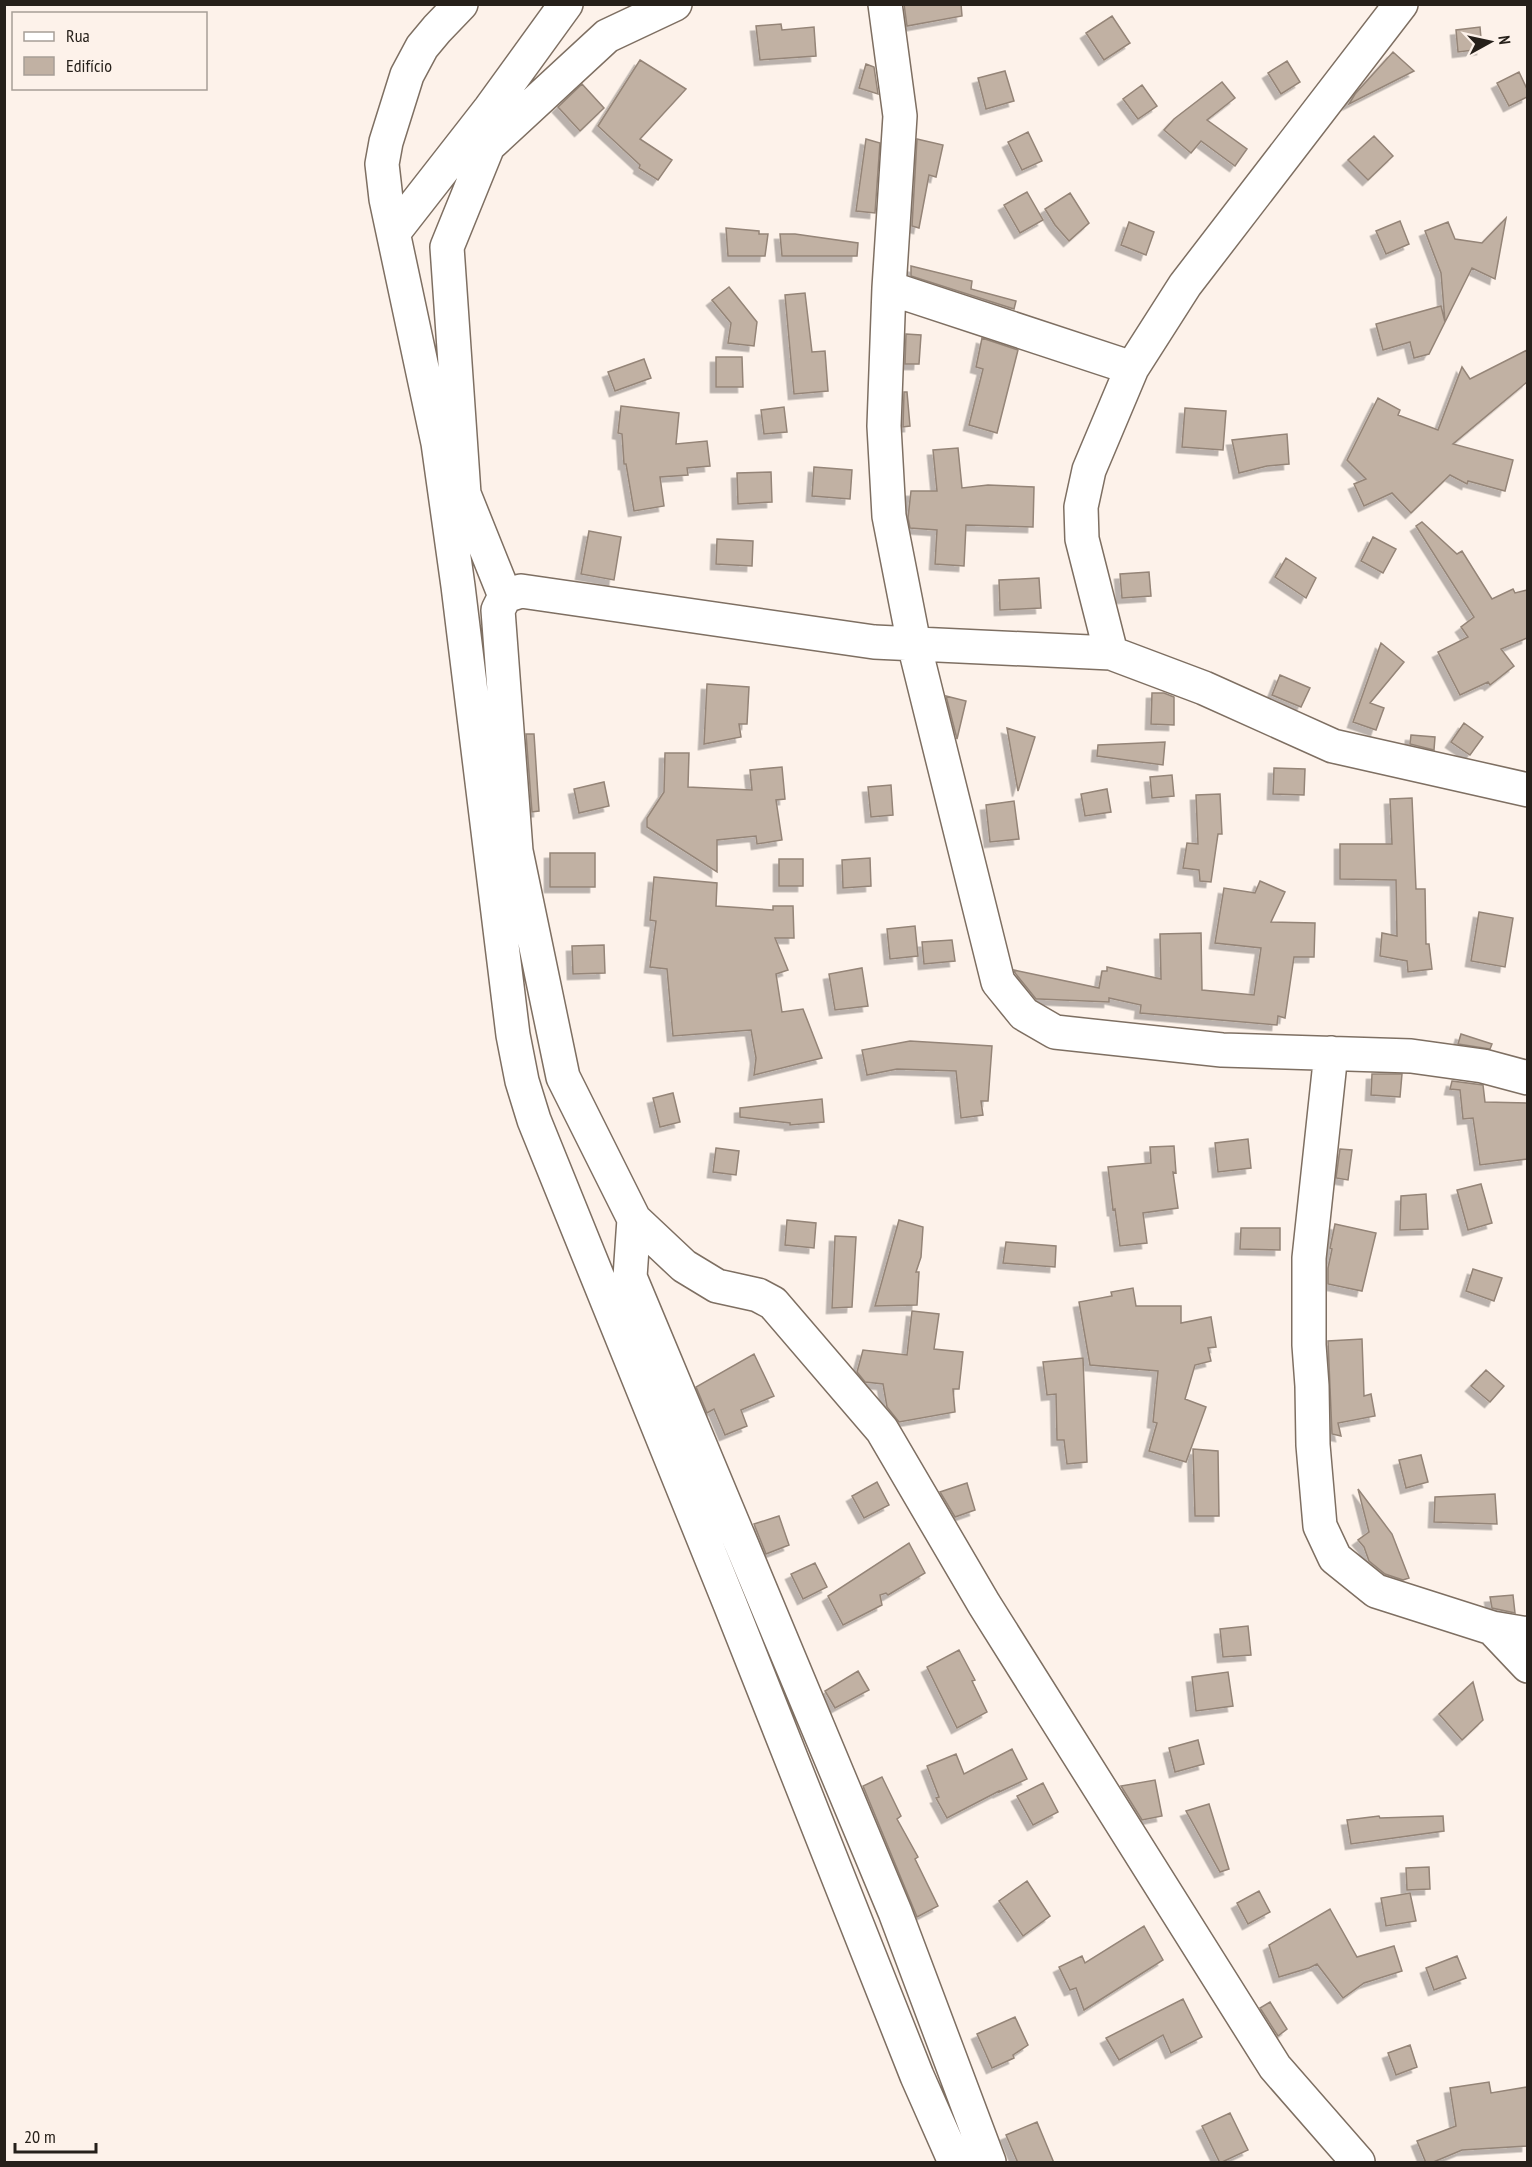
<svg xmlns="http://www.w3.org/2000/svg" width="1532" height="2167" font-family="'PT Sans Narrow',sans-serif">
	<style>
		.building { fill: #c1b1a3; stroke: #958578; stroke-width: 1.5; filter: url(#shadow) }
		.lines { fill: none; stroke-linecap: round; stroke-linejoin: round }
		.minor-casing { stroke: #7e6f62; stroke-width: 36 }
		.minor { stroke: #fff; stroke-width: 33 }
	</style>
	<defs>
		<filter id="shadow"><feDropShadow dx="-5.5" dy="5.5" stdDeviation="0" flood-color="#0004"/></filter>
	</defs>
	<rect width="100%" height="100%" fill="#fdf2ea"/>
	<path class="building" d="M904,4H961L962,16L907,26Z
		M1112,16L1130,43L1104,60L1086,33Z
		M781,24L782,30L814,27L816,56L760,60L756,26Z
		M1480,27L1482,49L1458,52L1456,30Z
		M1393,52L1414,71L1349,104L1355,94Z
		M640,60L686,89L640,139L672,160L658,180L639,168L640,165L598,126Z
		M1287,61L1300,82L1281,94L1268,73Z
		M866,64L874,67L878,94L859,88Z
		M1005,71L1014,101L986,109L978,78Z
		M1519,72L1527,89V97L1509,106L1497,83Z
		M1222,82L1235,98L1207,120L1247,149L1235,166L1201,141L1191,153L1164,130L1174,119Z
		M582,84L604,108L580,131L558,107Z
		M1142,85L1157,106L1138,119L1123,99Z
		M1028,132L1042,161L1022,170L1008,142Z
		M1374,136L1393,156L1368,180L1348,160Z
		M866,139L880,143L875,213L856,211Z
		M917,139L943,145L936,177L929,175L919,228L912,226Z
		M1027,192L1043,220L1020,233L1004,205Z
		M1070,193L1089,223L1069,241L1055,225L1045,209Z
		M1506,218L1495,279L1472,268L1429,354L1414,358L1410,342L1383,350L1376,324L1441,306L1445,322L1441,273L1425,231L1448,222L1455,239L1482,243Z
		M1400,221L1409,244L1386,254L1376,231Z
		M1129,222L1154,232L1146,255L1121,245Z
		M726,228L759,231V234H768L765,256H728Z
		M780,234H795L858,243L857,256H782Z
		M911,266L972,281L971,289L1016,301L1014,309L911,276Z
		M729,287L757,322L754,346L728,343L731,323L712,300Z
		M805,293L812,352L825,351L828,391L794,394L785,295Z
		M906,334L921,335L919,364H905Z
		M982,338L1018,350L997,433L969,425L983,369L976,367Z
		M1527,350V382L1453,444L1513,460L1505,491L1468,481L1467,484L1450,475L1411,513L1392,493L1364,506L1354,484L1366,479L1347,460L1378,398L1400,410L1398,415L1438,430L1462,367L1470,379Z
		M716,357H742L743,387H716Z
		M644,359L651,378L615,391L608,372Z
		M904,392H907L910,426L903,427Z
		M621,406L679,413L676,444L707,441L710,466L687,468L688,475L660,477L664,506L634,511L626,464H624L622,434L618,433Z
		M784,407L787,432L764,434L761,410Z
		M1185,408L1226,411L1223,450L1182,447Z
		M1287,434L1289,464L1267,466L1239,473L1232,440Z
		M958,448L962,488L988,485L1034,487L1033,527L966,525L964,566L935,564L937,530L910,528L908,518L911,491H937L933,450Z
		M814,467L852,470L850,499L812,496Z
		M771,472L772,502L738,504L737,473Z
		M1422,522L1457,554L1462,551L1492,599L1513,589L1515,593L1527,590V638L1501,649L1514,666L1490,685L1488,682L1460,695L1438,652L1468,637L1461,627L1474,617L1416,526Z
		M589,531L621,537L614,580L581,574Z
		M1373,537L1396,549L1383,573L1361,561Z
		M717,539L753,541L752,566L716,564Z
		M1286,558L1316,578L1306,598L1275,577Z
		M1149,572L1151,596L1122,598L1120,574Z
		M1039,578L1041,608L1000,610L999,580Z
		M1381,643L1404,662L1370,703L1384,708L1376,730L1353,722Z
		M1280,675L1310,688L1301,707L1272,695Z
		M707,684L749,687L747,724H739L741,737L704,744Z
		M1152,693H1164L1174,697V725L1151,724Z
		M946,696L966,701L957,739Z
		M1464,723L1483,737L1470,755L1451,742Z
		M1007,728L1035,737L1018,791Z
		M526,734H534L539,811L532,812Z
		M1411,735L1435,737L1434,750L1410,744Z
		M1165,742L1163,765L1097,756L1098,745Z
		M665,753H689L688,787L752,790L750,770L782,767L785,799L776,800L782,840L757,844L756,836L717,840V872L647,827V818L664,792Z
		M1274,768L1305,769L1304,795L1273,794Z
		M1172,775L1174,796L1152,798L1150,777Z
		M604,782L609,806L579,813L574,789Z
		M891,785L893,815L871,817L868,787Z
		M1107,789L1111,812L1085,816L1081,794Z
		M1220,794L1222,834H1218L1211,882L1200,881L1199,870L1183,868L1187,843L1198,844L1196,795Z
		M1412,798L1416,889H1425L1426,944H1429L1432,969L1408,972L1407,961L1380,956L1382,933L1397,936L1396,880L1340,879V844H1392L1390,799Z
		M1014,801L1019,839L990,842L986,805Z
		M550,853H595V887H550Z
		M870,858L871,886L843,888L842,860Z
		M779,859H803V886H779Z
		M654,877L717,883L716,906L773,910V906H793L794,938H775L788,970L776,974L782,1012L803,1009L822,1058L754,1075L756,1058L751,1030L673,1036L667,969L650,967L656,921L650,920Z
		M1260,881L1285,892L1271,922L1315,923L1314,957H1294L1285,1018L1278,1016L1277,1025L1140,1013L1141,1005L1109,998V1002L1039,999H1036L1015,973L1014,970L1099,988L1102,971H1107V967L1161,979L1160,934L1201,933L1202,990L1254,995L1261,948L1215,943L1224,888L1255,893Z
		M1479,912L1513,918L1505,967L1471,961Z
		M915,926L918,956L890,959L887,929Z
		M952,940L955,961L924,964L922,942Z
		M604,945L605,973L573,974L572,946Z
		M862,968L868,1006L835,1010L829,974Z
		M1461,1034L1492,1044L1490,1049L1458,1044Z
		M910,1041L992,1046L988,1101H981L983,1115L961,1118L956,1071L897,1069L867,1075L862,1050Z
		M1372,1074H1402L1400,1097L1371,1095Z
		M1452,1081L1483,1085L1485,1102L1527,1103V1159L1480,1165L1473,1118L1463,1119L1460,1090L1450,1089Z
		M673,1093L680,1122L660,1127L653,1098Z
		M822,1099L824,1122L790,1125V1123L740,1117V1108Z
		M1248,1139L1251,1168L1218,1172L1215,1143Z
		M1174,1146L1176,1173L1173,1172L1178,1208L1143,1213L1147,1243L1120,1246L1115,1209L1113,1210L1108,1167L1151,1163L1150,1147Z
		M716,1148L739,1151L736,1175L713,1172Z
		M1340,1149L1352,1150L1348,1180L1336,1178Z
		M1481,1184L1492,1223L1468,1230L1457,1190Z
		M1426,1194L1428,1229L1400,1230L1401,1196Z
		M787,1220L816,1223L814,1248L785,1245Z
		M899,1220L923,1227L921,1257L916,1272H919L917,1305L875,1306Z
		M1335,1224L1376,1233L1362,1291L1328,1284V1268L1332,1249L1330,1248Z
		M1241,1228H1280V1250L1240,1249Z
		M835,1236L856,1237L852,1307L832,1308Z
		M1006,1242L1056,1246L1055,1267L1003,1263Z
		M1473,1269L1502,1278L1494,1301L1466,1291Z
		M1133,1288L1136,1306H1181V1323L1211,1317L1216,1347L1208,1348L1211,1361L1195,1365L1185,1399L1206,1407L1186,1462L1149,1451L1157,1423L1153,1422L1158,1371L1090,1365L1079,1302L1112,1296L1111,1292Z
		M912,1311L939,1314L934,1349L963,1352L959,1389H953L955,1412L899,1422L887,1407L883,1384L865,1382L857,1372L863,1350L907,1355Z
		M1362,1339L1364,1396L1371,1394L1375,1416L1338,1423L1341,1436L1332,1434L1328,1341Z
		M754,1354L774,1396L741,1410L747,1426L725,1435L714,1409L707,1413L696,1387Z
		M1083,1358L1087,1462L1067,1464L1064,1440H1057L1056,1394L1047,1395L1043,1362Z
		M1486,1370L1504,1386L1490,1402L1471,1386Z
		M1193,1449L1218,1451L1219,1516H1195Z
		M1421,1455L1428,1482L1406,1488L1399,1460Z
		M877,1482L889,1505L864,1518L852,1496Z
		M967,1483L975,1510L955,1517L940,1492Z
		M1358,1489L1392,1534L1409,1578L1403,1580L1385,1574L1369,1561L1364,1547L1358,1540L1369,1532Z
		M1495,1494L1497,1524L1434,1522L1435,1497Z
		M779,1516L789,1545L766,1554L754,1524Z
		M909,1543L925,1573L888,1595L886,1593L880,1595L882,1605L843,1625L828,1596Z
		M815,1563L827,1587L803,1599L791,1574Z
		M1513,1595L1515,1613L1492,1608L1490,1597Z
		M1248,1626L1251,1655L1223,1657L1220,1629Z
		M959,1650L975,1680L972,1681L987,1712L957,1728L927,1667Z
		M858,1671L869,1690L835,1708L825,1691Z
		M1228,1672L1233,1706L1196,1711L1192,1677Z
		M1473,1682L1483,1720L1462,1740L1439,1714Z
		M1198,1740L1204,1764L1175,1772L1169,1748Z
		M1012,1749L1027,1779L999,1792V1791L947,1818L936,1798L939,1797L927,1766L956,1754L964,1774Z
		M882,1777L901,1816L897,1819L918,1857L915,1859L938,1906L917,1917L863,1786Z
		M1155,1780L1162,1816L1142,1820L1121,1786Z
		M1043,1783L1058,1812L1033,1825L1017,1796Z
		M1209,1804L1229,1869L1220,1872L1186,1811Z
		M1379,1816L1380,1818L1443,1816L1444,1831L1351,1844L1347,1820Z
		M1429,1867L1430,1889L1407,1890L1406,1868Z
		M1027,1881L1050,1916L1023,1936L999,1901Z
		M1259,1891L1270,1912L1248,1924L1237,1903Z
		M1410,1893L1416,1921L1386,1926L1381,1898Z
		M1330,1909L1357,1957L1394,1946L1402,1971L1364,1983L1343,1998L1317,1964L1309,1968L1279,1977L1269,1945Z
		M1144,1926L1163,1960L1084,2010L1076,1988L1070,1990L1059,1967L1082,1956L1085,1963Z
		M1457,1956L1466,1978L1434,1990L1426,1968Z
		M1183,1999L1202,2037L1171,2053L1163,2035L1119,2060L1106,2038Z
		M1270,2002L1287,2029L1278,2036L1260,2008Z
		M1015,2017L1028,2045L1013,2055L1014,2058L992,2068L977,2034Z
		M1410,2045L1417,2067L1396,2075L1388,2053Z
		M1489,2082L1491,2093L1527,2087V2146L1462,2150L1431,2163H1426L1417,2141L1456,2126L1450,2088Z
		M1230,2113L1248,2150L1220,2163L1202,2126Z
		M1037,2122L1054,2163H1018L1006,2135Z"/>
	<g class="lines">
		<defs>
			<path id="minor" d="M461,4L437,29L422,47L407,75L386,142L382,164L386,199L438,443L458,586L513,1035L522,1081L534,1120L730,1604L917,2076L955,2162
				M885,4L900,116L889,288L884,426L889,516L914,644L998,982L1024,1014L1055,1032L1222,1050L1411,1056L1483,1066L1528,1078
				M394,232L490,109L566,4
				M889,288L1132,368
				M505,596L464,494L447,247L488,146L607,36L675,4
				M1111,653L1082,539L1081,507L1089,470L1132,368L1185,285L1401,4
				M1331,1053L1309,1258V1345L1312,1386L1313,1445L1320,1526L1335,1558L1376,1591L1492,1628L1528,1634
				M634,1219L630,1277L895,1912L989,2162
				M1492,1628L1528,1666
				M1358,2162L1275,2067L984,1604L882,1430L773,1303L758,1295L717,1286L684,1266L634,1219L563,1077L516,851L498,610L505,596L521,591L874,642L1111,653L1204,688L1333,746L1528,790"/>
		</defs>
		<use href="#minor" class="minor-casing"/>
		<use href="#minor" class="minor"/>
	</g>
	<rect width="1532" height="2167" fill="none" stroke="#26201a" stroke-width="12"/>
	<rect x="12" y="12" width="195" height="78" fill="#fdf2ea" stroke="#a79e97" stroke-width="1.5"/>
	<rect x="24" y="32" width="30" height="9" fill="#ffffff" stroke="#a79e97" stroke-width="1.5"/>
	<text x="66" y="42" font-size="18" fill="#26201a">Rua</text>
	<rect x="24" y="57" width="30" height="18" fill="#c1b1a3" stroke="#a79e97" stroke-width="1.5"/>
	<text x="66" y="72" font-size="18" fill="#26201a">Edifício</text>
	<g transform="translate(1490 42) rotate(82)" stroke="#fdf2ea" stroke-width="4.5" paint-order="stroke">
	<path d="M0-4.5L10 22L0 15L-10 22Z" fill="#26201a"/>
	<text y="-9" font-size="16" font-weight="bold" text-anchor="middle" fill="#26201a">N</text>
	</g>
	<path d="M15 2143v9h81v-9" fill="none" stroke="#26201a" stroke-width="3"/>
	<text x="24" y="2143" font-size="18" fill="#26201a" stroke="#fdf2ea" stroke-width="4.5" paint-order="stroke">20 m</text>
</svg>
